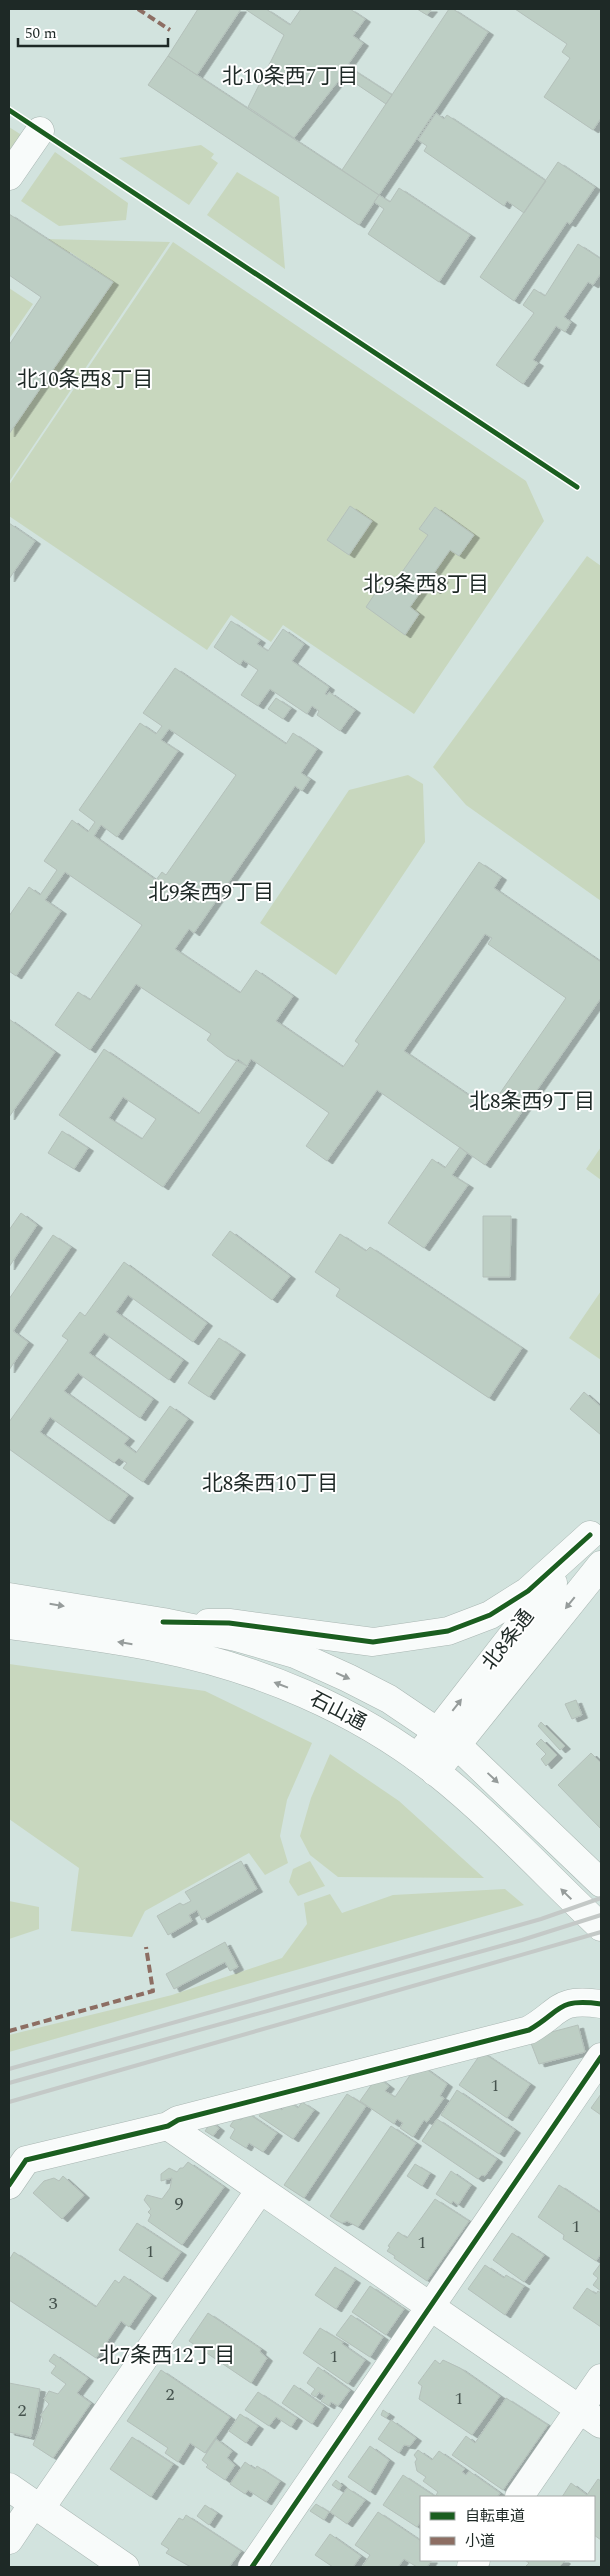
<svg xmlns="http://www.w3.org/2000/svg" width="610" height="2576" font-family="Spectral,'Noto Sans JP',serif">
	<style>
		.green { fill: #c8d7be }
		.building { fill: #bdcec4; stroke: #b4c0ba; fill-rule: evenodd; filter: url(#shadow) }
		.lines { fill: none; stroke-linecap: round; stroke-linejoin: round }
		.minor-casing { stroke: #a9b6b2; stroke-width: 29 }
		.major-casing { stroke: #a9b6b2; stroke-width: 29 }
		.minor { stroke: #f8fbfa; stroke-width: 28 }
		.major { stroke: #f8fbfa; stroke-width: 28 }
		.rail { stroke: #c4c9c7; stroke-width: 4 }
		.quiet { stroke: #8d6e63; stroke-width: 4; stroke-dasharray: 8 4; stroke-linecap: butt }
		.cycleway-casing { stroke: #fff; stroke-width: 8 }
		.cycleway { stroke: #1b5e20; stroke-width: 5 }
		.oneway { fill: #969c9b }
		.labels { text-anchor: middle; dominant-baseline: central; stroke-width: 4; stroke-linejoin: round; paint-order: stroke }
		.number-label { font-size: 18px; fill: #46534e }
		.street-label { font-size: 20px; fill: #1e2926; stroke: #fff }
		.neighbourhood-label { font-size: 21px; fill: #1e2926; stroke: #fff }
	</style>
	<defs>
		<filter id="shadow"><feDropShadow dx="5.5" dy="3" stdDeviation="0" flood-color="#0004"/></filter>
	</defs>
	<rect width="100%" height="100%" fill="#d2e3de"/>
	<path class="green" d="M9,127L28,139L9,166Z
		M201,145L214,154L211,158L218,163L189,205L119,158Z
		M55,152L128,203L126,220L59,226L21,201Z
		M237,172L279,197L285,269L207,215Z
		M45,239L170,242L9,482V434L113,282L70,252L69,255Z
		M173,242L526,481L544,521L414,714L283,625L271,642L231,615L207,650L9,516V485Z
		M9,288L33,304L9,339Z
		M587,556L601,566V901L466,805L433,767Z
		M408,775L423,784L425,842L336,975L260,923L349,790Z
		M601,1147V1180L586,1169Z
		M601,1291V1360L569,1338Z
		M9,1664L205,1691L312,1743L287,1800L280,1836L288,1863L265,1875L249,1853L145,1911L132,1937L71,1931L79,1868L9,1819Z
		M330,1754L399,1801L484,1878L338,1877L310,1855L300,1836L311,1798Z
		M310,1861L325,1886L298,1896L289,1882L293,1869Z
		M505,1889L524,1905L9,2052V2035L172,1995L282,1958L307,1924L304,1903L330,1894L342,1913L393,1895Z
		M9,1901L39,1907V1929L9,1939Z"/>
	<path class="building" d="M198,9H241L197,75L168,56Z
		M245,9H266L290,25L301,9H350L365,19L353,36L363,43L347,66L392,95L386,104L343,75L294,138L248,107L284,35Z
		M417,9H432L427,15Z
		M449,9H453L488,32L379,195L342,170Z
		M515,9H601V118L593,130L544,97L570,58L562,52L567,44Z
		M168,56L379,195L359,225L148,85Z
		M436,113L444,119L447,115L546,181L524,213L507,201L504,206L424,151L427,146L418,140Z
		M558,162L595,187L570,224L567,222L514,301L480,277Z
		M399,188L470,235L439,282L368,234L384,209L374,202L379,195L390,202Z
		M9,214L113,282L9,434V345L41,297L9,275Z
		M578,244L601,259V273L593,285L588,282L564,317L571,322L565,332L556,326L533,360L538,363L523,384L496,365L534,313L523,305L534,289L545,296Z
		M350,506L372,521L349,555L327,540Z
		M435,507L474,535L459,556L450,550L434,573L443,579L435,591L426,584L410,607L419,614L405,635L366,607L380,586L388,592L428,535L419,529Z
		M9,523L35,541L9,579Z
		M231,621L260,640L257,644L268,651L283,629L304,644L292,661L329,687L325,694L327,695L329,692L355,710L340,731L317,715L319,711L312,706L307,714L270,689L258,706L241,695L258,670L243,660L240,665L214,647Z
		M175,668L286,744L293,733L317,749L301,773L310,779L302,791L295,786L194,933L189,929L175,949L240,993L256,970L293,996L276,1021L343,1067L359,1044L355,1041L479,862L501,877L494,888L601,962V998L485,1165L377,1090L327,1161L306,1146L329,1113L251,1059L247,1066L227,1056L207,1040L211,1034L136,984L90,1050L55,1025L78,992L90,1000L142,925L65,872L45,900L61,911L16,976L9,971V916L29,887L40,895L57,870L44,861L72,820L88,832L95,822L79,810L140,723L156,734L162,726L143,713ZM169,729L236,775L166,875L162,872L156,880L94,836L101,825L117,837L178,751L161,740ZM485,934L492,938L488,944L566,998L489,1109L404,1051Z
		M276,698L291,708L283,719L268,709Z
		M9,1019L55,1052L9,1117Z
		M104,1049L199,1114L238,1059L247,1066L163,1187L59,1115ZM123,1097L156,1119L142,1139L109,1118Z
		M62,1131L88,1148L74,1169L48,1153Z
		M460,1147L467,1153L452,1175L468,1185L424,1248L388,1223L432,1159L445,1168Z
		M21,1213L37,1225L9,1267V1230Z
		M483,1216H511L510,1277H483Z
		M230,1231L290,1276L272,1300L212,1255Z
		M340,1234L366,1251L370,1247L522,1348L489,1398L336,1296L340,1289L315,1272Z
		M53,1235L71,1247L13,1331L28,1342L9,1370V1299Z
		M124,1262L207,1323L193,1342L128,1295L116,1312L183,1360L169,1380L104,1333L89,1353L153,1399L140,1418L78,1373L64,1391L129,1438L124,1444L136,1453L170,1406L188,1419L143,1482L123,1468L127,1463L119,1458L114,1463L50,1417L40,1432L128,1495L109,1521L9,1449V1422L68,1340L62,1336L80,1312L85,1316Z
		M219,1338L240,1352L209,1397L188,1383Z
		M584,1392L601,1407V1435L570,1409Z
		M576,1700L582,1715L572,1719L565,1704Z
		M541,1722L565,1746L560,1750L538,1726Z
		M541,1739L557,1755L546,1766L541,1759L546,1754L536,1744Z
		M591,1753L601,1763V1829L558,1785Z
		M241,1861L257,1889L202,1920L197,1910L189,1915L192,1921L168,1935L157,1916L180,1903L183,1905L191,1901L185,1892Z
		M225,1942L238,1967L230,1971L225,1962L174,1989L166,1974Z
		M578,2025L585,2052L539,2064L529,2038Z
		M482,2052L530,2084L507,2118L459,2085Z
		M422,2066L447,2084L440,2096L444,2098L427,2122L424,2120L413,2137L400,2128L403,2123L397,2119L394,2124L360,2101L377,2077L389,2086L385,2091L395,2097L415,2068Z
		M457,2090L515,2130L499,2154L441,2115Z
		M347,2094L366,2106L304,2198L284,2185Z
		M601,2094V2115L591,2108Z
		M288,2101L298,2108L302,2102L314,2110L293,2139L259,2116L266,2106L274,2104L282,2110Z
		M246,2112L277,2133L263,2152L249,2143L246,2148L230,2138L235,2129L230,2126L236,2117L241,2120Z
		M437,2119L497,2159L485,2176L482,2175L478,2179L422,2141Z
		M211,2122L219,2128L213,2136L205,2131Z
		M391,2126L416,2143L358,2227L347,2221L342,2223L336,2220L330,2216Z
		M188,2162L224,2187L182,2245L148,2221L151,2215L148,2212L151,2209L144,2200L147,2195L162,2199L170,2188L172,2178L161,2181V2174L169,2168L177,2172L180,2168H183Z
		M415,2164L430,2173L422,2186L407,2176Z
		M451,2171L471,2185L458,2205L453,2201L451,2204L436,2194Z
		M63,2176L84,2195L62,2219L33,2193L44,2181L54,2178L59,2181Z
		M559,2185L601,2213V2254L596,2261L563,2239L564,2235L538,2217Z
		M435,2199L469,2221L427,2281L394,2258L395,2256L387,2251L390,2247L388,2246L398,2232L407,2238Z
		M137,2223L181,2252L162,2279L119,2250Z
		M512,2233L544,2255L524,2282L493,2260Z
		M14,2252L96,2307L115,2280L119,2283L124,2276L151,2295L129,2327L121,2321L96,2358L9,2300V2260Z
		M601,2263V2291L593,2285L598,2278L593,2274Z
		M485,2265L504,2278L506,2275L524,2286L505,2315L468,2289Z
		M335,2267L355,2280L336,2309L315,2295Z
		M370,2286L404,2309L386,2335L352,2312Z
		M587,2288L596,2294L598,2291L601,2293V2327L573,2308Z
		M208,2313L261,2349L260,2352L267,2358L251,2383L189,2341Z
		M351,2315L383,2337L370,2357L336,2335Z
		M320,2328L343,2342L342,2344L365,2360L348,2384L303,2353Z
		M54,2354L88,2378L77,2393L91,2403L53,2458L33,2445L43,2420L41,2415L49,2404L44,2399L49,2391L58,2394L66,2384L51,2373L56,2366L49,2361Z
		M435,2360L440,2364L443,2360L460,2368L500,2396L472,2435L419,2399L422,2386L418,2383Z
		M318,2367L350,2390L338,2406L331,2402L329,2406L321,2401L325,2396L319,2392L315,2397L311,2394L315,2389L307,2383Z
		M161,2370L230,2417L205,2453L190,2443L178,2462L165,2453L168,2448L127,2421Z
		M9,2383L40,2389L31,2437L9,2432Z
		M294,2385L324,2406L312,2424L282,2403Z
		M258,2392L297,2418L291,2427L276,2417L269,2426L245,2410Z
		M506,2398L548,2425L503,2490L452,2455L466,2436L475,2443Z
		M383,2410L389,2414L386,2418L381,2415Z
		M240,2414L258,2426L246,2443L229,2431Z
		M391,2420L416,2438L410,2446L404,2445L399,2453L378,2439Z
		M132,2437L173,2464L151,2497L110,2469Z
		M216,2439L232,2451L227,2458L235,2465L225,2480L206,2467L208,2465L202,2460Z
		M370,2446L389,2460L370,2492L348,2477Z
		M418,2450L432,2460L439,2451L465,2469L462,2472L466,2475L469,2471L500,2493L497,2497H440L436,2495L438,2492L423,2481L426,2477L417,2471L415,2462L417,2459L414,2455Z
		M245,2462L255,2469L257,2466L280,2481L266,2502L248,2490L245,2494L230,2484Z
		M403,2475L436,2497H421V2521L417,2527L383,2505Z
		M598,2479L601,2481V2540L594,2535V2497H562L571,2483L587,2495Z
		M336,2480L342,2485L339,2490L332,2485Z
		M347,2488L365,2500L347,2524L330,2512Z
		M316,2504L329,2512L324,2520L310,2511Z
		M205,2505L217,2513L209,2525L197,2516Z
		M378,2512L421,2541V2560H432L427,2567H417L404,2559L398,2567H362L370,2555L355,2545Z
		M186,2515L241,2551L229,2567H191L166,2553L169,2549L161,2544L179,2518L183,2520Z
		M330,2534L361,2556L353,2567H333L315,2555Z
		M525,2560H564L565,2561L559,2567H525L529,2563Z"/>
	<g class="lines">
		<defs>
			<path id="minor" d="M9,176L40,131
				M208,1623H229L373,1642L448,1631L490,1615L528,1591L590,1535
				M417,1758L553,1583
				M435,1772L601,1565
				M168,2126L601,2424
				M9,2185L26,2160L168,2126L178,2120L529,2030C562,2011 556,1998 601,2004
				M9,2487L125,2567
				M519,2497L601,2378
				M40,2509L260,2190
				M9,2540L33,2504
				M252,2567L601,2057
				M471,2567L476,2560"/>
			<path id="major" d="M9,1597L163,1622L236,1637L295,1654L348,1678L389,1699L457,1745L601,1883
				M9,1625C58,1632 109,1638 158,1648C258,1668 356,1709 436,1772C494,1818 547,1876 601,1927"/>
		</defs>
		<use href="#minor" class="minor-casing"/>
		<use href="#major" class="major-casing"/>
		<use href="#minor" class="minor"/>
		<use href="#major" class="major"/>
		<path class="rail" d="M9,2069L541,1919L601,1898
			M9,2083L522,1940L601,1915
			M9,2102L601,1932"/>
		<path class="quiet" d="M138,9L170,30
			M9,2031L153,1991L146,1947"/>
		<defs>
			<path id="cycleway" d="M9,110L577,487
				M163,1622L229,1623L373,1642L448,1631L490,1615L528,1591L590,1535
				M9,2185L26,2160L168,2126L178,2120L529,2030C562,2011 556,1998 601,2004
				M252,2567L601,2057"/>
		</defs>
		<use href="#cycleway" class="cycleway-casing"/>
		<use href="#cycleway" class="cycleway"/>
	</g>
	<defs><path id="oneway-solid" d="M-6-.8H1V-3.2L6.5 0L1 3.2V.8H-6Z" transform="scale(1.25)"/></defs>
	<g class="oneway">
		<use href="#oneway-solid" transform="translate(570 1603) rotate(129)"/>
		<use href="#oneway-solid" transform="translate(57 1605) rotate(9)"/>
		<use href="#oneway-solid" transform="translate(125 1643) rotate(-171)"/>
		<use href="#oneway-solid" transform="translate(343 1676) rotate(24)"/>
		<use href="#oneway-solid" transform="translate(281 1685) rotate(-159)"/>
		<use href="#oneway-solid" transform="translate(457 1705) rotate(-52)"/>
		<use href="#oneway-solid" transform="translate(493 1778) rotate(43)"/>
		<use href="#oneway-solid" transform="translate(566 1894) rotate(-136)"/>
	</g>
	<g class="labels">
		<g class="number-label">
			<text x="495" y="2085">1</text>
			<text x="179" y="2203">9</text>
			<text x="576" y="2226">1</text>
			<text x="422" y="2242">1</text>
			<text x="150" y="2251">1</text>
			<text x="53" y="2303">3</text>
			<text x="334" y="2356">1</text>
			<text x="170" y="2394">2</text>
			<text x="459" y="2398">1</text>
			<text x="22" y="2410">2</text>
		</g>
		<g class="street-label">
			<text transform="translate(508 1640) rotate(-52)">北8条通</text>
			<text transform="translate(338 1711) rotate(27)">石山通</text>
		</g>
		<g class="neighbourhood-label">
			<text x="290" y="77">北10条西7丁目</text>
			<text x="85" y="380">北10条西8丁目</text>
			<text x="426" y="585">北9条西8丁目</text>
			<text x="211" y="893">北9条西9丁目</text>
			<text x="532" y="1102">北8条西9丁目</text>
			<text x="270" y="1484">北8条西10丁目</text>
			<text x="167" y="2356">北7条西12丁目</text>
		</g>
	</g>
	<rect width="610" height="2576" fill="none" stroke="#1e2926" stroke-width="20"/>
	<rect x="420" y="2496" width="175" height="65" fill="#ffffff" stroke="#a5a9a8"/>
	<rect x="430" y="2512" width="25" height="8" fill="#1b5e20" stroke="#a5a9a8"/>
	<text x="465" y="2521" font-size="15" fill="#1e2926">自転車道</text>
	<rect x="430" y="2537" width="25" height="8" fill="#8d6e63" stroke="#a5a9a8"/>
	<text x="465" y="2546" font-size="15" fill="#1e2926">小道</text>
	<path d="M18 38v8h150v-8" fill="none" stroke="#1e2926" stroke-width="2.5"/>
	<text x="25" y="38" font-size="15" fill="#1e2926" stroke="#ffffff" stroke-width="4" paint-order="stroke">50 m</text>
</svg>
